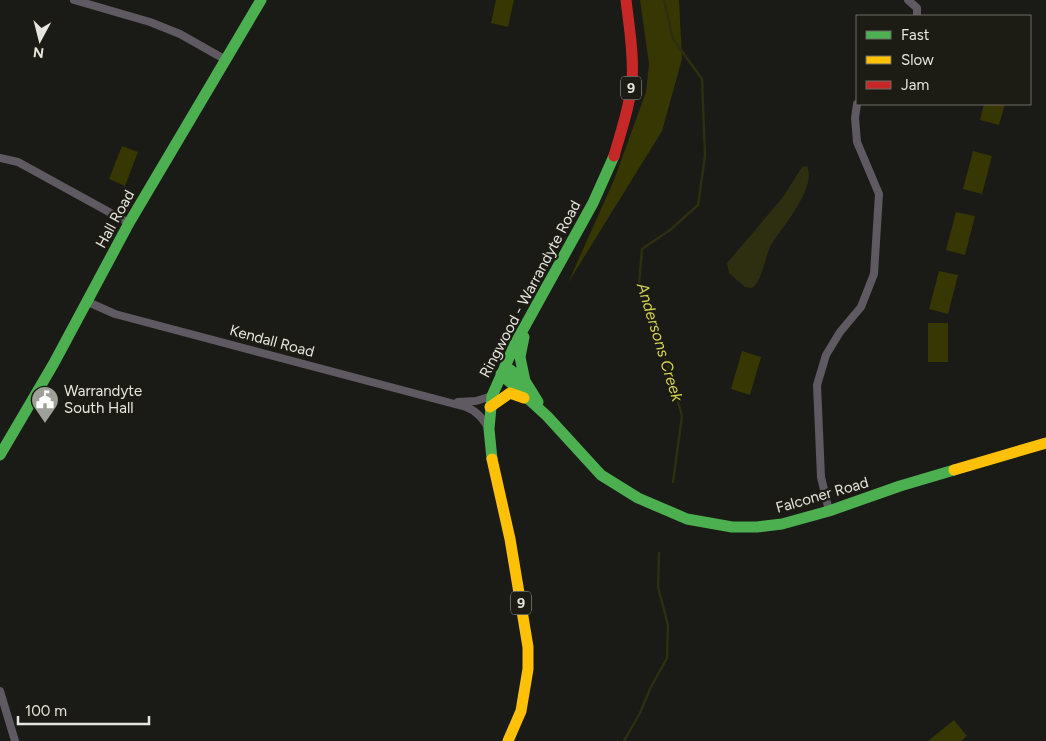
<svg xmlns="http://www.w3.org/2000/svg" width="1046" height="741" font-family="Figtree,sans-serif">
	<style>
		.green { fill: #373703 }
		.water { fill: #2e2e11 }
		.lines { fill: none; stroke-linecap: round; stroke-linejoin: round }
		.stream { stroke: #2e2e11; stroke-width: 2.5 }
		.street { stroke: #5f5962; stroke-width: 8 }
		.fast { stroke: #4caf50; stroke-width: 11 }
		.slow { stroke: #ffc107; stroke-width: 11 }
		.jam { stroke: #c62828; stroke-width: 11 }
		.labels { text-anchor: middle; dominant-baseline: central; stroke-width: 4.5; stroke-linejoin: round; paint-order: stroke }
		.shield { fill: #1c1c14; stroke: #a9a9a4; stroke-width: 1 }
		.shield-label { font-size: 14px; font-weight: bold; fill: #e6e6e1 }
		.street-label { font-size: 15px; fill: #e6e6e1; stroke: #1c1c14 }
		.poi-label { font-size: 15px; fill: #e6e6e1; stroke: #1c1c14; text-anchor: start }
		.water-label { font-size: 16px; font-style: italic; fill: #d3d452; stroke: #1c1c14 }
	</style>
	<rect width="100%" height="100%" fill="#1a1a16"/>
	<path class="green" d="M496,0H514L508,27L491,23Z
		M640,0H679L682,59L662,131L568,283L614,180L646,92L649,64Z
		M984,104H1005L999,125L980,120Z
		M122,146L138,152L125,186L109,179Z
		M973,151L992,156L982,194L963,189Z
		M956,212L975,216L965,255L946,250Z
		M939,271L958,275L948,314L929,309Z
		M928,323H948V362H928Z
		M742,351L761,357L750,395L731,389Z
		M954,720L967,736L961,741H928Z"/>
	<path class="water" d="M807,166C817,187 784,225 773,242C764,255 764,280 752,288L745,287L729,273L727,263L783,197L802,167Z"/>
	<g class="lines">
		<path class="stream" d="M664,0L673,39L702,79L705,156L698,205L670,230L642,249L639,284L668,366L682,416L673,482
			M624,741L640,713L650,689L667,658L668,625L658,587L659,553"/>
		<path class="street" d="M74,0L150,22L180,34L226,60
			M908,0L917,8V16
			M0,158L18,162L129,223
			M88,302L115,314L466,407C477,411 483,419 489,429
			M458,402L476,401L492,396
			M829,511L821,477L817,385L826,355L840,332L861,307L874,274L879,194L857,142L855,118L857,104
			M0,691L15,741"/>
		<path class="fast" d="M524,337L520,357L525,381
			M505,366L525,381L538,402
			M501,374L547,416L601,475L638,498L687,519L732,527H757L782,524L829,511L900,486L954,470
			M0,455L54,363L129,223L261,0
			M492,459L489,429L492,396L515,344L593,203L614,156"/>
		<path class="slow" d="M490,407L510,393L524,398
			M492,459L510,539L528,647V669L521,711L508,741
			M954,470L1046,443"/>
		<path class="jam" d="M614,156C621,131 630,106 632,81C634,54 629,26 626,0"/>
	</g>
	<defs>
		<symbol id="civic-pin" viewBox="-11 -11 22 30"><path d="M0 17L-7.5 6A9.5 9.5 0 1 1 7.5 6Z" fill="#9f9f9a" stroke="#1c1c14"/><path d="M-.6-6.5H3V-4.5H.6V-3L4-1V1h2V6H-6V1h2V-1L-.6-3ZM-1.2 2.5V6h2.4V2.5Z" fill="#fff"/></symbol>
	</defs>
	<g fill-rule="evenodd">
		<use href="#civic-pin" x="29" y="384" width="32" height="43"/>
	</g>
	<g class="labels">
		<g class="shield">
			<rect x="621" y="76.5" width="20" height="23" rx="4"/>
			<rect x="511" y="591.5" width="20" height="23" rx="4"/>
		</g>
		<g class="shield-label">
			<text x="631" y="88">9</text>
			<text x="521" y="603">9</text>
		</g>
		<g class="street-label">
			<text transform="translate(115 219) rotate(-61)">Hall Road</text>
			<text transform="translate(530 289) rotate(-62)">Ringwood - Warrandyte Road</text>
			<text transform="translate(272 341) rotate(15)">Kendall Road</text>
			<text transform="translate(822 495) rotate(-16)">Falconer Road</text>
		</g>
		<g class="poi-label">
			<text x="64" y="391">Warrandyte<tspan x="64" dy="17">South Hall</tspan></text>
		</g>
		<g class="water-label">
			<text transform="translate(660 342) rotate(73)">Andersons Creek</text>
		</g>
	</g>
	<rect x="856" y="15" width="175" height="90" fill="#1c1c14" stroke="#6d6d66"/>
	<rect x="866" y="31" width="25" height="8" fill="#4caf50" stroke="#6d6d66"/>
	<text x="901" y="40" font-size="15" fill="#e6e6e1">Fast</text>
	<rect x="866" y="56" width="25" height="8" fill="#ffc107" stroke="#6d6d66"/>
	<text x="901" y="65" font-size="15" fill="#e6e6e1">Slow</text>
	<rect x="866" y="81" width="25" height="8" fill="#c62828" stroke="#6d6d66"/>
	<text x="901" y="90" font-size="15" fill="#e6e6e1">Jam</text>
	<g transform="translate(40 40) rotate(187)" stroke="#1c1c14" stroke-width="4" paint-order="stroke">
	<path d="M0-4L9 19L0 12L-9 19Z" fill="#e6e6e1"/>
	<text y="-8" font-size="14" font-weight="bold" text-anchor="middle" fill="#e6e6e1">N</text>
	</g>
	<path d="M18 716v8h131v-8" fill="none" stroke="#e6e6e1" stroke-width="2.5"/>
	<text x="25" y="716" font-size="15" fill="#e6e6e1" stroke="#1c1c14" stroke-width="4" paint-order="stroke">100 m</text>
</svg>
